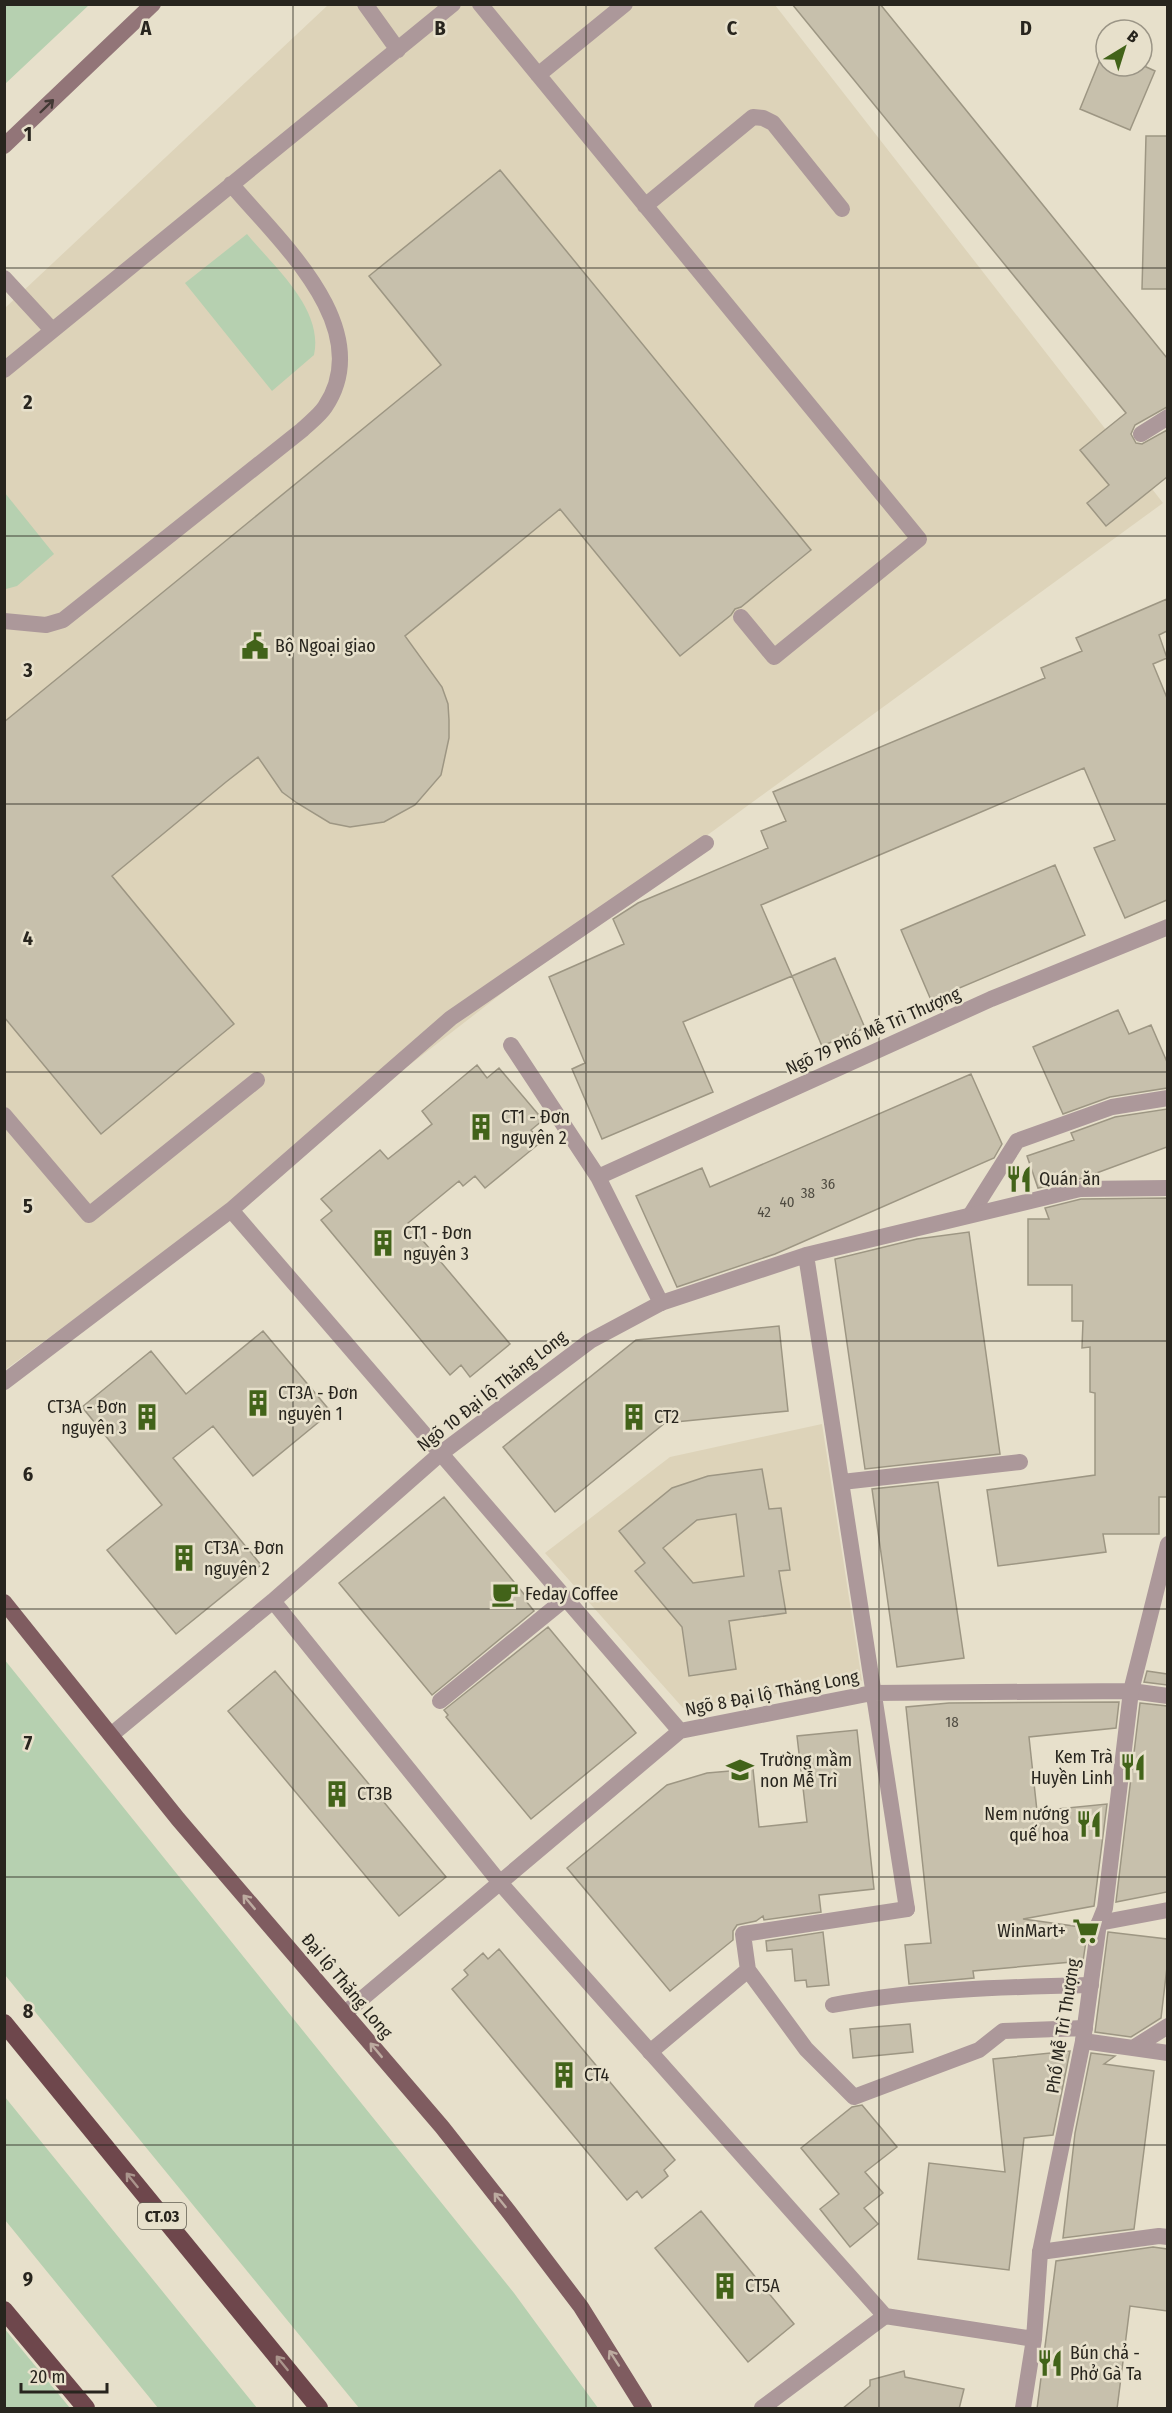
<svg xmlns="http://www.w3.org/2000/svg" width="1172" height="2413" font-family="'Fira Sans Condensed',sans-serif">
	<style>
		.built { fill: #ddd3b9 }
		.green { fill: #b6d0b0 }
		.building { fill: #c7c0ac; stroke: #9d9683; stroke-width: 1.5; fill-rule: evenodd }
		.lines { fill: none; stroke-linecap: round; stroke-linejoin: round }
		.service { stroke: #ac989a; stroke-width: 16 }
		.minor { stroke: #ac989a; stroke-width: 16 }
		.secondary { stroke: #927578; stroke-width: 16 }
		.primary { stroke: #7f5c60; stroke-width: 16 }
		.motorway { stroke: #6e474c; stroke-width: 18 }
		.oneway { stroke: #423934 }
		.oneway2 { stroke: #bdaba0 }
		.oneway3 { stroke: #aa948c }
		.grid { fill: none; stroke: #28251e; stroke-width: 1.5; stroke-opacity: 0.55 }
		.labels { text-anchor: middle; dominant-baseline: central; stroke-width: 5; stroke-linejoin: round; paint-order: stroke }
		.number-label { font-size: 15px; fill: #504c42 }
		.shield { fill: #e7e0cb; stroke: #615d52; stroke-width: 1.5 }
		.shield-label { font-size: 16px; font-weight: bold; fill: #28251e }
		.poi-label { font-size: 18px; fill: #28251e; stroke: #e7e0cb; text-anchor: start }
		.street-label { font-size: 18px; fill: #28251e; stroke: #e7e0cb }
		.grid-label { font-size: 20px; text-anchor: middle; font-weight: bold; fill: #28251e; stroke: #e7e0cb; stroke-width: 5; stroke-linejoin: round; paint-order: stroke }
	</style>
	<rect width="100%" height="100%" fill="#e7e0cb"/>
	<path class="built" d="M328,5H775L1163,503L687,850L230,1204L5,1370V308Z
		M822,1424L862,1681L683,1708L545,1553L670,1457Z"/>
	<path class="green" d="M5,4H89V5L5,84Z
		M247,234C274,267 324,309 314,355L272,391L185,283Z
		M5,493L54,554L17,586L6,589Z
		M4,1659L514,2293L598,2408H359L5,1975Z
		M5,2097L257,2408H158L5,2220Z
		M4,2328L70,2408H5Z"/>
	<path class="building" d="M792,4H880L1167,358V407L1135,425L1131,434L1136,443L1142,444L1167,430V477L1106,526L1087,503L1109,485L1080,450L1126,413Z
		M1104,50L1106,66L1142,65L1155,71L1130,130L1080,109Z
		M1146,136H1167V289H1142Z
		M500,170L811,550L741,607L735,609L731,615L680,656L560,509L405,636L442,687L448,704L449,720V738L441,775L415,805L384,822L350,827L330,823L297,803L282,792L258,757L226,782L112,876L234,1024L101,1134L4,1017V722L441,365L369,276Z
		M1167,599V631L1159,635L1167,658L1153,664L1167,698V900L1125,918L1094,848L1115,840L1084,768L974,815L761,905L792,976L683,1022L713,1092L602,1139L572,1069L585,1063L549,977L624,944L613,919L638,903L768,848L761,831L786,821L773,792L1045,678L1041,668L1082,651L1076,638Z
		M1055,865L1085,935L931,1000L901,930Z
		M835,958L865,1028L822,1046L792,976Z
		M1118,1010L1129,1034L1151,1025L1167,1062V1088L1110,1097L1063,1114L1033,1047Z
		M477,1065L487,1078L499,1068L543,1120L531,1130L541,1142L485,1188L475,1176L463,1186L459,1181L408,1223L510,1344L470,1377L461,1365L450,1375L321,1220L332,1211L321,1199L380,1150L388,1159L432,1124L422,1111Z
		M971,1074L1002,1144L994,1158L775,1254L677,1287L636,1196L702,1168L710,1187Z
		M1167,1109V1147L1083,1178L1038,1188L1027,1156L1074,1140L1071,1133L1115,1117Z
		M1167,1198V1497H1159V1534H1103L1106,1552L998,1566L987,1490L1095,1475V1393L1090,1392V1347L1082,1348L1083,1321H1072V1285H1028V1219H1049L1045,1208L1081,1199Z
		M969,1232L1000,1454L865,1469L835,1259L917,1239Z
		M779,1326L788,1411L665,1423L555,1512L503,1447L636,1340Z
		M263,1331L331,1412L253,1476L213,1426L173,1458L261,1565L176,1634L107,1550L162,1505L82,1407L151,1351L186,1394Z
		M762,1469L769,1509L781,1508L790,1570L779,1571L786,1613L729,1621L736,1669L689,1676L682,1627L635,1571L645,1563L619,1531L672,1488L708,1476ZM736,1514L744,1576L693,1583L663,1548L697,1520Z
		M938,1482L964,1658L897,1667L872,1489Z
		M444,1497L528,1599L526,1601L534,1611L432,1695L339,1583Z
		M548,1627L636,1733L531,1819L446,1717L448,1715L444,1710Z
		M275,1671L446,1877L399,1916L228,1711Z
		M1147,1671L1167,1674V1685L1144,1682Z
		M1119,1702L1116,1728L1029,1737L1037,1811L1107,1804L1094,1906L1023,1919L1088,1928L1083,1961L973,1971L974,1978L909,1984L905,1945L931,1943L906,1707L949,1703Z
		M1140,1703L1167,1706V1892L1116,1902Z
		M857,1730L874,1889L819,1895L821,1912L764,1920L763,1916L756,1921L737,1925L733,1931V1940L670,1991L567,1868L667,1785L707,1773L753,1769L759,1827L807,1822L797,1736Z
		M823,1932L829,1985L807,1987L806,1980L795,1981L792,1949L767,1951L766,1941Z
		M1108,1932L1167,1939V1967L1161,2018L1131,2037L1095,2032Z
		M499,1949L675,2160L664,2170L668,2176L642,2198L637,2191L627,2200L452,1989L468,1975L464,1970L483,1953L488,1959Z
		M910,2024L913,2052L853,2058L850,2029Z
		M1070,2051L1053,2135L1024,2138L1009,2270L918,2259L929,2163L1005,2172L993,2059Z
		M1091,2053L1115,2056L1104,2064L1154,2071L1134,2229L1063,2238L1075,2133Z
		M862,2105L897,2147L865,2172L883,2193L864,2208L878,2224L850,2247L820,2209L839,2194L801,2148L852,2107Z
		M701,2211L794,2324L748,2362L655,2248Z
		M1153,2247L1167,2249V2311L1130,2306L1117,2409H1037L1056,2261Z
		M904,2371L905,2377L964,2389L959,2409H842L870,2386V2380Z"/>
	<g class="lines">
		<path class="service" d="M365,4L398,50
			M480,4L919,539L774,657L741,617
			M538,75L625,4
			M645,206L753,117L763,118L773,123L842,209
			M4,278L52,330
			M4,370L453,4
			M1141,434L1168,417
			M4,621L46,625L63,620L302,430C309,423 319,416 325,407C378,328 278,240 231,184
			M511,1045L598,1177L661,1303
			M4,1115L89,1215L257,1080
			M598,1177L991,999L1168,927
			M971,1214L1017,1141L1112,1107L1168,1098
			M1131,1691L1168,1696
			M440,1701L565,1599
			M907,1909L743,1934L748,1970L806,2049L854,2097L979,2050L1003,2031L1085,2028
			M1099,1923L1168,1910
			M833,2005C919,1989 1003,1987 1091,1985
			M1083,2041L1133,2048L1168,2026
			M1133,2048L1168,2053
			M650,2052L748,1970
			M1040,2252L1159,2236L1168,2237"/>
		<path class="minor" d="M231,1210L680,1731
			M806,1255L907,1909
			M4,1382L231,1210L451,1018L706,843
			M842,1482L1020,1462
			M273,1601L501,1884L885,2316L1034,2339
			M111,1735L273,1601L440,1454L590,1341L661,1303L806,1255L1080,1189L1168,1188
			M345,2013L680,1731L872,1693L1131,1691
			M762,2408L885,2316
			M1023,2408L1034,2339L1040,2252L1083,2041L1099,1923L1105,1908L1131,1691L1168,1544"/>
		<path class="secondary" d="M4,146L153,4"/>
		<path class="primary" d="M4,1602L178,1819L442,2127L509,2212L581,2307L644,2408"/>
		<path class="motorway" d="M4,2023L319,2408
			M4,2310L86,2408"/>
	</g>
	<defs><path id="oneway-shaft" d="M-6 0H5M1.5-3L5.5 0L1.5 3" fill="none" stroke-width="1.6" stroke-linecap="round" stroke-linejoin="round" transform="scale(1.5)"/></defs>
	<use class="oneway" href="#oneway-shaft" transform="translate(47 106) rotate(-44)"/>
	<g class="oneway2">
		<use href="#oneway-shaft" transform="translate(249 1902) rotate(-130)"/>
		<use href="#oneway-shaft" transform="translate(376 2050) rotate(-130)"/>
		<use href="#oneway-shaft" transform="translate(500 2200) rotate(-129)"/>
		<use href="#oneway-shaft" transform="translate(614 2358) rotate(-123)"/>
	</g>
	<g class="oneway3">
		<use href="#oneway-shaft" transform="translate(132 2180) rotate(-129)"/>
		<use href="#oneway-shaft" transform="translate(282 2363) rotate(-129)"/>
	</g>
	<path class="grid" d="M293,4V2408M586,4V2408M879,4V2408M4,268H1168M4,536H1168M4,804H1168M4,1072H1168M4,1341H1168M4,1609H1168M4,1877H1168M4,2145H1168"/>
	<defs>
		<symbol id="civic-bare" viewBox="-9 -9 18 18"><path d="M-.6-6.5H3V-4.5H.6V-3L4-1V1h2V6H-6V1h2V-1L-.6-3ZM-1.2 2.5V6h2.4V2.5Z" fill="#426319" stroke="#e7e0cb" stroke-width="2.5" paint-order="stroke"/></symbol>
		<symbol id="building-bare" viewBox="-9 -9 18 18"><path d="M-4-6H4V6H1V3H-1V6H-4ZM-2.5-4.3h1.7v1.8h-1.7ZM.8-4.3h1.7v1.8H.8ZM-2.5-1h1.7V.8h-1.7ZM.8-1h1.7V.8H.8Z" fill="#426319" stroke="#e7e0cb" stroke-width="2.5" paint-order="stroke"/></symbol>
		<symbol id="restaurant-bare" viewBox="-9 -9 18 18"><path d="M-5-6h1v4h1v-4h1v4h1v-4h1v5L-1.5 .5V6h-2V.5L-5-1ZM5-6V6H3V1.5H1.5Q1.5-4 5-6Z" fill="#426319" stroke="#e7e0cb" stroke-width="2.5" paint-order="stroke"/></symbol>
		<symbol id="cafe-bare" viewBox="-9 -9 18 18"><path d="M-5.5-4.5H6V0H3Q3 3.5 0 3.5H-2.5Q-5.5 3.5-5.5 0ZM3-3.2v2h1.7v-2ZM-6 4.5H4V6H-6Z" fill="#426319" stroke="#e7e0cb" stroke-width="2.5" paint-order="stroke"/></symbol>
		<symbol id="school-bare" viewBox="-9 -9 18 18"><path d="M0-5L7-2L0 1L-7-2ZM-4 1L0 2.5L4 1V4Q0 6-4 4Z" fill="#426319" stroke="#e7e0cb" stroke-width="2.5" paint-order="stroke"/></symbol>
		<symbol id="supermarket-bare" viewBox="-9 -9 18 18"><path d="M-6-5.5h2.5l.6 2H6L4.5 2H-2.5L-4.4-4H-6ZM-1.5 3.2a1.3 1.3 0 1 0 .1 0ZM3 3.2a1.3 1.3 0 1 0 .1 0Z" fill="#426319" stroke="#e7e0cb" stroke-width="2.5" paint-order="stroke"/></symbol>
	</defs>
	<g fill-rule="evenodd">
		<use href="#civic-bare" x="236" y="627" width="38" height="38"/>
		<use href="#building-bare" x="462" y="1108" width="38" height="38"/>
		<use href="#restaurant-bare" x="1000" y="1160" width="38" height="38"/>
		<use href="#building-bare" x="364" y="1224" width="38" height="38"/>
		<use href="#building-bare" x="239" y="1384" width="38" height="38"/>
		<use href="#building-bare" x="128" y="1398" width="38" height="38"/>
		<use href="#building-bare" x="615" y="1398" width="38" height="38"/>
		<use href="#building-bare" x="165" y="1539" width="38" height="38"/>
		<use href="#cafe-bare" x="486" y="1575" width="38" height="38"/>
		<use href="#restaurant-bare" x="1114" y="1748" width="38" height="38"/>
		<use href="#school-bare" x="721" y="1751" width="38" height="38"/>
		<use href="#building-bare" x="318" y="1775" width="38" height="38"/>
		<use href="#restaurant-bare" x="1070" y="1805" width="38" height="38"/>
		<use href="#supermarket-bare" x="1067" y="1912" width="38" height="38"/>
		<use href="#building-bare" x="545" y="2056" width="38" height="38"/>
		<use href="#building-bare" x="706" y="2267" width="38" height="38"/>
		<use href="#restaurant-bare" x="1031" y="2344" width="38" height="38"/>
	</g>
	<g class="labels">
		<g class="number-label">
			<text x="828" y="1184">36</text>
			<text x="808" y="1193">38</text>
			<text x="787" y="1202">40</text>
			<text x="764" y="1212">42</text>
			<text x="952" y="1722">18</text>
		</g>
		<rect class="shield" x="138" y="2203" width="48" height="26" rx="4.5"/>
		<g class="shield-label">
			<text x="162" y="2216">CT.03</text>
		</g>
		<g class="poi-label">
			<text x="275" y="646">Bộ Ngoại giao</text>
			<text x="501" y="1117">CT1 - Đơn<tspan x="501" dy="21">nguyên 2</tspan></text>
			<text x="1039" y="1179">Quán ăn</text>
			<text x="403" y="1233">CT1 - Đơn<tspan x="403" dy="21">nguyên 3</tspan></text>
			<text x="278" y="1393">CT3A - Đơn<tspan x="278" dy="21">nguyên 1</tspan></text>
			<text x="127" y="1407" text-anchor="end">CT3A - Đơn<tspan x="127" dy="21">nguyên 3</tspan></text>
			<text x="654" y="1417">CT2</text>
			<text x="204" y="1548">CT3A - Đơn<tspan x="204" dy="21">nguyên 2</tspan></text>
			<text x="525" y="1594">Feday Coffee</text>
			<text x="1113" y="1757" text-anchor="end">Kem Trà<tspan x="1113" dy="21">Huyền Linh</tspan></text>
			<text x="760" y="1760">Trường mầm<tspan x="760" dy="21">non Mễ Trì</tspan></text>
			<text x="357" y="1794">CT3B</text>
			<text x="1069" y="1814" text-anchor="end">Nem nướng<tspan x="1069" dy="21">quế hoa</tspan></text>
			<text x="1066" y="1931" text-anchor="end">WinMart+</text>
			<text x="584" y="2075">CT4</text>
			<text x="745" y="2286">CT5A</text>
			<text x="1070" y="2353">Bún chả -<tspan x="1070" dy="21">Phở Gà Ta</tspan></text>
		</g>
		<g class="street-label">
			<text transform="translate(873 1031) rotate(-24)">Ngõ 79 Phố Mễ Trì Thượng</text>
			<text transform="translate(492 1391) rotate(-38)">Ngõ 10 Đại lộ Thăng Long</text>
			<text transform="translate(772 1693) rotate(-11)">Ngõ 8 Đại lộ Thăng Long</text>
			<text transform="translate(347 1986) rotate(50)">Đại lộ Thăng Long</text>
			<text transform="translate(1063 2026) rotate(-81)">Phố Mễ Trì Thượng</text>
		</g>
	</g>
	<g class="grid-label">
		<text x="146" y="35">A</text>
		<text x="440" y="35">B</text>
		<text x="732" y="35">C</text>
		<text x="1026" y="35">D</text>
		<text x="28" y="141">1</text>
		<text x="28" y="409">2</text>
		<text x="28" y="677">3</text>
		<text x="28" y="945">4</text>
		<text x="28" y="1213">5</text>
		<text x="28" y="1481">6</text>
		<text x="28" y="1750">7</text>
		<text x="28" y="2018">8</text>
		<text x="28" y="2286">9</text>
	</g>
	<rect width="1172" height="2413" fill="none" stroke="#28251e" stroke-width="12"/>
	<g transform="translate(1124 48) rotate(38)"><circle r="28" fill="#e7e0cb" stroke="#9b9586" stroke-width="1.5"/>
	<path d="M0-4.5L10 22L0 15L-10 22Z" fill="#426319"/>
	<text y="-9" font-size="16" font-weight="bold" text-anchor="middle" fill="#28251e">B</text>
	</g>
	<path d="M21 2383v9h86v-9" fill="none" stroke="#28251e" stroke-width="3"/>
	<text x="30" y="2383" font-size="18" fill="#28251e" stroke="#e7e0cb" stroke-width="4.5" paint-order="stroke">20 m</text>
</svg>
